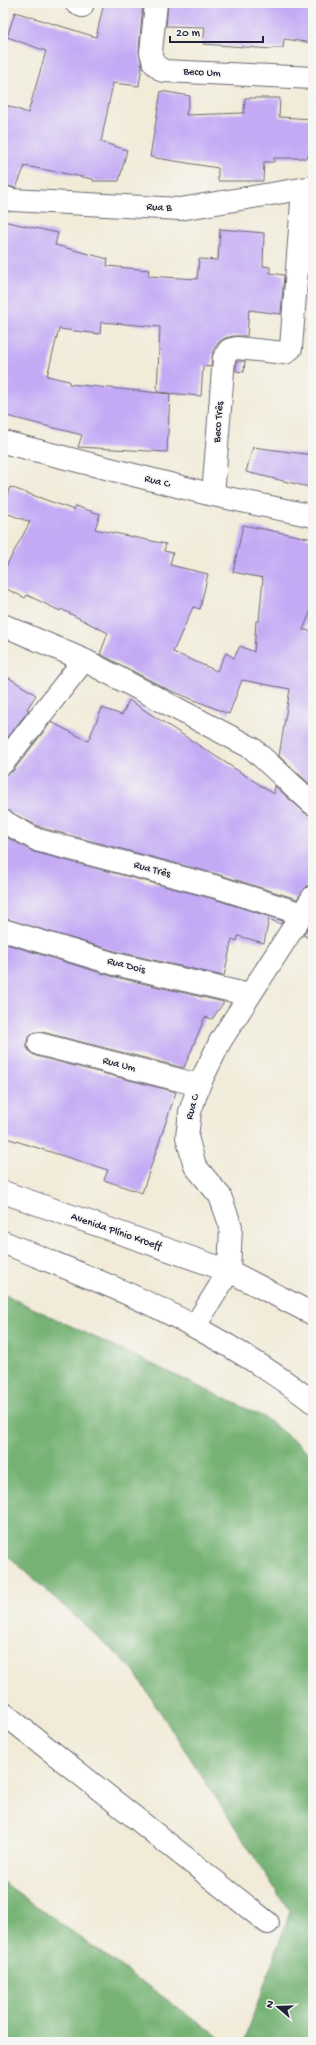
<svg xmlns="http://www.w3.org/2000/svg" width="316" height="2045" font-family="'Gochi Hand',sans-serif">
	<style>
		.forest { fill: #74b273; stroke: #4b6a57 }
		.building { fill: #c4aaf5 }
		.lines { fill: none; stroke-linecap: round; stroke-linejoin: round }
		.minor-casing { stroke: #6a6872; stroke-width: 24 }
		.major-casing { stroke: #6a6872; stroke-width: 24 }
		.minor { stroke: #fff; stroke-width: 22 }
		.major { stroke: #fff; stroke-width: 22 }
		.labels { text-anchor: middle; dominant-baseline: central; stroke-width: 3.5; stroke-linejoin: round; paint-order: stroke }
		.street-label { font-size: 11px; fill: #22223b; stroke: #f6f6f2 }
	</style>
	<rect width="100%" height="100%" fill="#f6f6f2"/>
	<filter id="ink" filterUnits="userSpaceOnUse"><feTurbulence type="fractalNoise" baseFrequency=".025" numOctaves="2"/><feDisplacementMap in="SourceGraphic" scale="8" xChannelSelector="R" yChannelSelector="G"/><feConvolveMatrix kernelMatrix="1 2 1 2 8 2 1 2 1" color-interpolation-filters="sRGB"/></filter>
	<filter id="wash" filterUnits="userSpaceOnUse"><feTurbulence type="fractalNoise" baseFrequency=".012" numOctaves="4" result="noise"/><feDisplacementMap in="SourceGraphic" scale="16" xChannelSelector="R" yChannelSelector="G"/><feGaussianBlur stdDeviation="0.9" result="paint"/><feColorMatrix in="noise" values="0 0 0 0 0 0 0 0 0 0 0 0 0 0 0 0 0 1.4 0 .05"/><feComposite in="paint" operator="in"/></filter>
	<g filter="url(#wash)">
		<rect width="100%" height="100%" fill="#f1ebd8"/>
		<path class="forest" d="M3,1294L264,1417L313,1456V2042H244L290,1912L131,1667L3,1551Z
			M3,1882L226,2042H3Z"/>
		<g id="blocks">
			<path class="building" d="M104,3H143L139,51L142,66L139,86L113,83L101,142L127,150L119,181H93V179L25,166L16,188L3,185V104L28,113L46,51L7,37L15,12L96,37Z
				M168,3H290L313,7V43L284,39L283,48H272V49L203,44L205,27L166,26Z
				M161,91L190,96L186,115L244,113L245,98H280L279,117L313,119V155H308V158H274V162H264L263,181H218V168L150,157Z
				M3,221L58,233L55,245L108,259L107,266L149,270L148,276L197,279L199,259L218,260L220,229L264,233L263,266L270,267V273L284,275L281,314L249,310L247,336H234L225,338L218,343L213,351L211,367L203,366L201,396L157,392L160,327L101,322L100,334L59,329L47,376L69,381V384L170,394L167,452L78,447L82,435L3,415Z
				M237,361H245L244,372L236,371Z
				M253,447L313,455V488L246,472Z
				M10,487L74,510L75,506L100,514L95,529L166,544L164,551L173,553L170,565L208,574L200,609L193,607L173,652L217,671L226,653L234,658L240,646L254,652L256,621H259L263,578L233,572L243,525L313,539V605L303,630L313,631V787L279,756L290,689L242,680L229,714L167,689L100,654L108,633L61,609L60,611L27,595L25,598L3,587V572L30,522L3,512V506Z
				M3,674L36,695L27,709L29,710L3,743Z
				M129,700L274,794L275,786L305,813L313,816V885L307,886L297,899L220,875L42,828L3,809V775L13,771L51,722L88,741L102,708L122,715Z
				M3,835L34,852L214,899L283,921L281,924L269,919L264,943L238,936L237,941L232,939L224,976L118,952L3,918Z
				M313,920V940L303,935Z
				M3,943L111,976L224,1002L212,1019L205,1017L184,1068L42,1032H35L30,1036L27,1041V1048L31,1053L36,1056L176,1092L142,1193L104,1180L108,1170L3,1137Z"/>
		</g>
	</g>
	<g filter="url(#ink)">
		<use href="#blocks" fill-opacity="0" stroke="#6a6872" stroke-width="1"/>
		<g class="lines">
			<defs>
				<path id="minor" d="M76,3L82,6
					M156,3L151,52L154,63L163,71L313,78
					M3,197L12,200L180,209L313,187
					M3,442L213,495L313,516
					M213,495L224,358L229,350L237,348L285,353L291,348L303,189
					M3,625L84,660L252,748L313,804
					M3,763L84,660
					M3,821L37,840L217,887L302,914
					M3,930L115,964L250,995
					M39,1044L199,1085
					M195,1326L229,1271L231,1227L220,1196L195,1166L187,1137L190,1112L199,1085L221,1040L313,897
					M3,1713L268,1923"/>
				<path id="major" d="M3,1192L229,1271L313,1314
					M3,1242C67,1269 134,1293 195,1327C236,1349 276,1374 313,1402"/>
			</defs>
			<use href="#minor" class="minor-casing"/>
			<use href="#major" class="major-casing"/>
			<use href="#minor" class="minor"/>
			<use href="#major" class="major"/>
		</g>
	</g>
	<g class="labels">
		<g class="street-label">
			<text transform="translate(202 73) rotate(3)">Beco Um</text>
			<text transform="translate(159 208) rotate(3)">Rua B</text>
			<text transform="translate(219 422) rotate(-86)">Beco Três</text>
			<text transform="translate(157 482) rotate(14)">Rua C</text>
			<text transform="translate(152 870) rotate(15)">Rua Três</text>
			<text transform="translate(126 966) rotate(14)">Rua Dois</text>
			<text transform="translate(119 1065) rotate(14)">Rua Um</text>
			<text transform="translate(193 1107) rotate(-75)">Rua C</text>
			<text transform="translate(116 1232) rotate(19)">Avenida Plínio Kroeff</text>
		</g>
	</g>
	<rect width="316" height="2045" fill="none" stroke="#f6f6f2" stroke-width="16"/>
	<g transform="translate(278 2007) rotate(289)" stroke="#f6f6f2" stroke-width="3" paint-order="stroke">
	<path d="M0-3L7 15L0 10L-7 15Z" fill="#22223b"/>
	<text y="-6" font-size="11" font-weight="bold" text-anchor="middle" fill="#22223b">N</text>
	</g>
	<path d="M170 36v6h93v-6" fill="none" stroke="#22223b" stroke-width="2"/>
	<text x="176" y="36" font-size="12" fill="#22223b" stroke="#f6f6f2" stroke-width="3" paint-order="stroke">20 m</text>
</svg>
